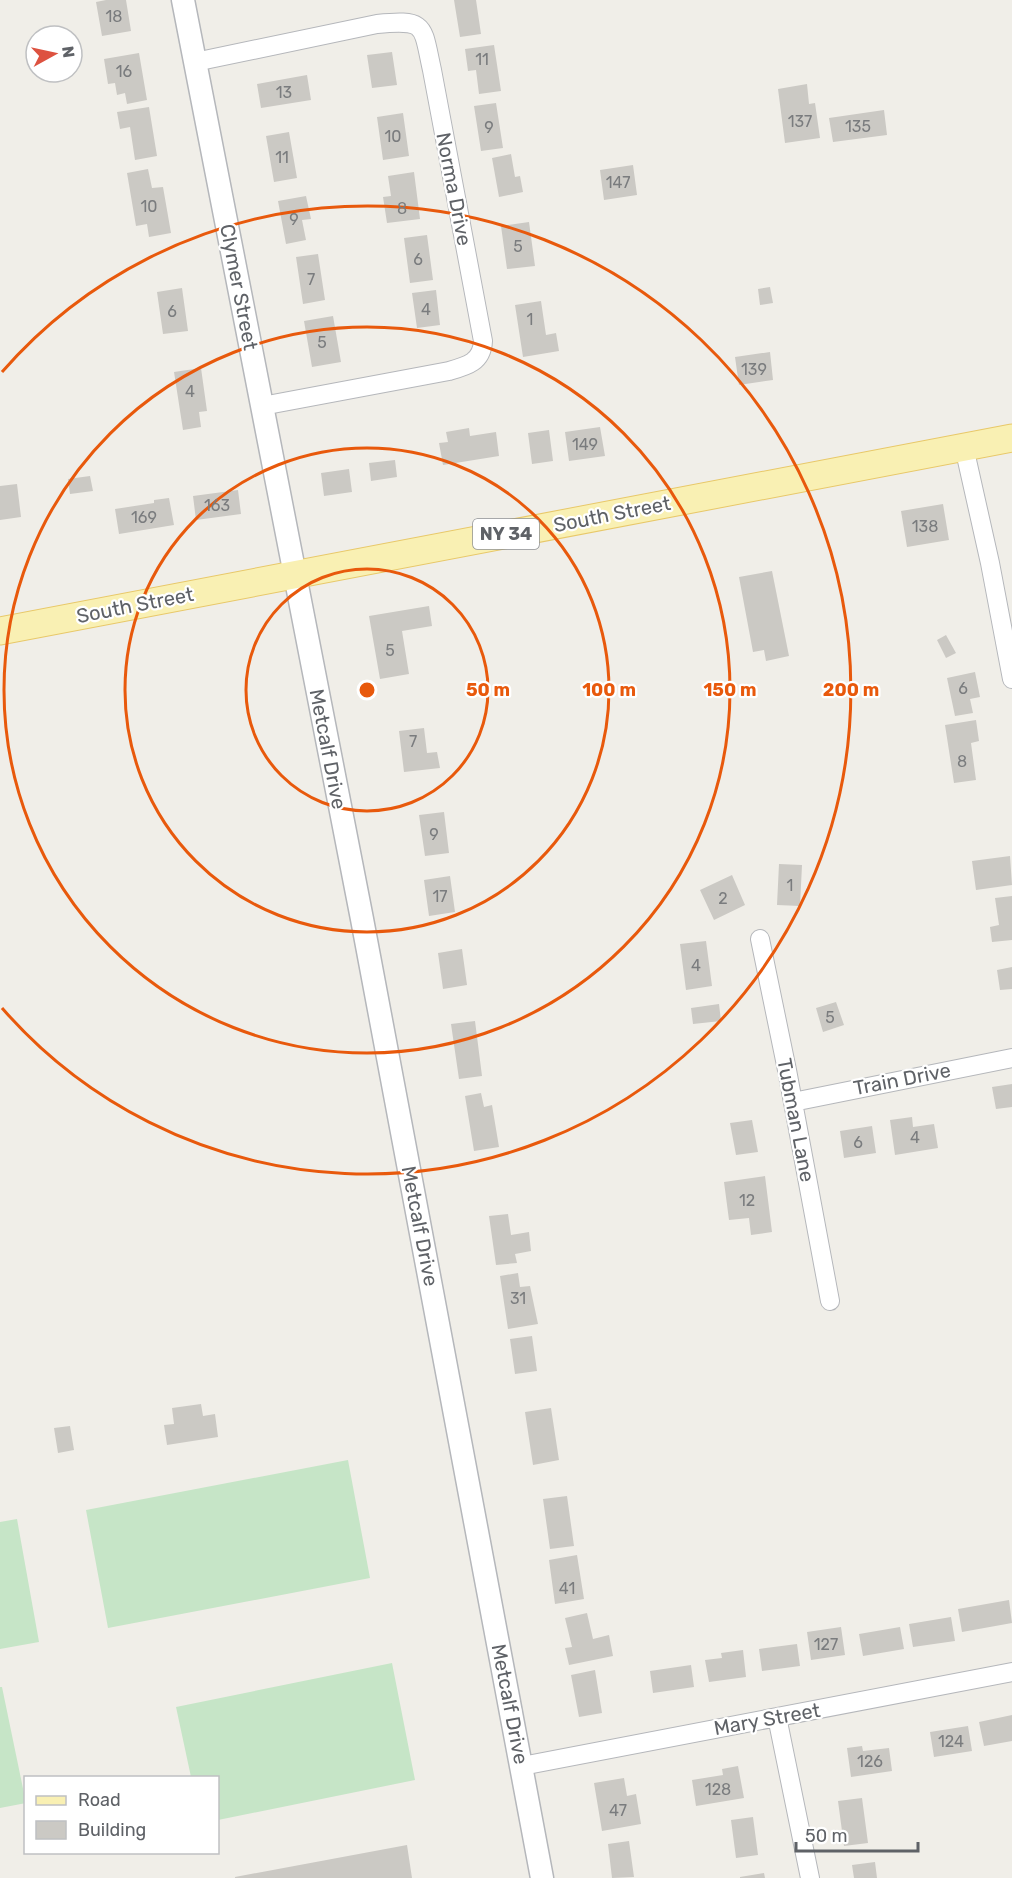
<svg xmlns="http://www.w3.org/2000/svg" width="1012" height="1878" font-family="Rubik,sans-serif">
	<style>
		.pitch { fill: #c6e5c7 }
		.building { fill: #cbc9c4 }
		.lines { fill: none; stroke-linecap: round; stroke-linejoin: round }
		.minor-casing { stroke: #b5b7bb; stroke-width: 20 }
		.tertiary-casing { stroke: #b5b7bb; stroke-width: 25 }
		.primary-casing { stroke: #e8c869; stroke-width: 29 }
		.minor { stroke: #fff; stroke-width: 18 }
		.tertiary { stroke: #fff; stroke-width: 22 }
		.primary { stroke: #f9f0b3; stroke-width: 27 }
		.ring { fill: none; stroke: #e8590c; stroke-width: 3 }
		.labels { text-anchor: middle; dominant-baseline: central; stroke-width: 4.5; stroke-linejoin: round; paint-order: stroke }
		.number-label { font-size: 16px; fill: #7a7c7e }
		.shield { fill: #fff; stroke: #8f9195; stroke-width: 1.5 }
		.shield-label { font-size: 18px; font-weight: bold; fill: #5f6267 }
		.street-label { font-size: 20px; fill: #5f6267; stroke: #fff }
		.centre { fill: #e8590c; stroke: #fff; stroke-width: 3 }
		.ring-label { font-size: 18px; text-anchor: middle; font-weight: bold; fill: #e8590c; stroke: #fff; stroke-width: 4.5; stroke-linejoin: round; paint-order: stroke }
	</style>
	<rect width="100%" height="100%" fill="#f0eee8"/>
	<path class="pitch" d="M348,1460L370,1578L108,1628L86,1510Z
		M17,1519L39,1642L0,1649V1522Z
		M392,1663L415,1780L218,1820V1778L191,1777L176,1707Z
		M0,1687H2L26,1803L0,1808Z"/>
	<path class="building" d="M106,0H126L131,31L102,36L96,2Z
		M454,0H476L481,34L460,37Z
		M494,45L501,91L479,94L476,70L468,71L465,49Z
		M392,52L397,85L372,88L367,55Z
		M139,53L147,100L127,104L125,93L117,95L115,83L108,84L104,59Z
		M307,75L311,100L261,108L257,84Z
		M807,84L809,104L815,103L820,138L785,143L778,89Z
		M496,103L503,148L481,151L474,106Z
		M149,107L157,156L135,160L130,127L120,129L117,112Z
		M884,110L887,135L833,142L829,118Z
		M403,113L409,156L383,160L377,117Z
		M289,132L297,178L274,182L266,136Z
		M511,154L515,177L520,176L523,192L499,197L492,158Z
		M633,165L637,195L604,200L600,170Z
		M148,169L152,188L163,187L171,233L149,237L147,224L136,226L127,173Z
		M414,172L420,219L387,223L383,197L391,196L388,176Z
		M306,196L311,219L302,220L306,240L286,244L278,201Z
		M529,222L535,266L507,269L501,226Z
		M427,235L433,280L410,283L404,238Z
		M318,254L325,300L303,304L296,257Z
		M770,287L773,303L760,305L758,289Z
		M182,288L188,331L163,334L157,292Z
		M436,290L440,325L417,328L412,293Z
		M541,301L546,335L556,333L559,351L523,357L515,305Z
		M333,316L341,362L312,367L304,321Z
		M770,352L773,380L739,385L735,357Z
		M201,368L207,411L199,412L201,427L183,430L174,372Z
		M600,427L605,456L569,461L565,432Z
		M469,428L470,436L496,432L499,456L443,465L439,443L448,442L446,432Z
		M549,430L553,461L532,464L528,433Z
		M395,460L397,477L371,481L369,463Z
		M349,469L352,492L324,496L321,473Z
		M90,476L93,491L70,494L68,479Z
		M17,484L21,517L0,520V486Z
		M238,490L241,514L196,520L193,496Z
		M169,498L174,525L119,534L115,509L154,503V500Z
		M943,504L949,540L907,547L901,511Z
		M772,571L789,656L766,661L764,650L753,652L739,577Z
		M429,606L432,626L402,631L409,674L380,679L369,616Z
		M946,635L956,653L946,658L937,640Z
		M975,672L980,697L970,699L973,713L955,716L947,678Z
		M976,720L979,741L971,743L976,780L954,783L945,725Z
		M424,728L427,753L437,752L440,768L404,772L399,731Z
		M444,812L449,853L425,856L419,815Z
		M1010,856L1012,885L976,890L972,861Z
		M779,864L802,865L800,906L777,905Z
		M732,875L745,905L714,920L700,890Z
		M450,876L455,912L429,916L424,880Z
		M1012,896V940L992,942L990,927L999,925L995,898Z
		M706,941L712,986L686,990L680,944Z
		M462,949L467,985L443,989L438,953Z
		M1012,967V989L1000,990L997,970Z
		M836,1002L844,1025L823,1032L816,1008Z
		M719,1004L721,1021L693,1024L691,1008Z
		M475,1021L482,1076L459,1079L451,1024Z
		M1012,1084V1107L996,1109L992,1087Z
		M481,1093L484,1107L492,1105L499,1147L474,1151L465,1096Z
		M912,1117L913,1127L934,1124L938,1148L895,1155L890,1120Z
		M752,1120L758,1152L736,1155L730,1123Z
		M872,1126L876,1153L844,1158L840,1131Z
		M765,1176L772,1232L751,1235L749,1218L729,1220L724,1182Z
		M508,1214L511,1235L529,1232L531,1251L515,1254L517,1263L496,1265L489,1216Z
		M518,1273L520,1287L530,1286L538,1324L508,1329L500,1276Z
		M532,1336L537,1371L515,1374L510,1339Z
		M201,1404L203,1416L215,1414L218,1437L167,1445L164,1425L174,1424L172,1408Z
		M551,1408L559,1460L533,1465L525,1412Z
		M70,1426L74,1450L58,1453L54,1428Z
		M567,1496L574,1546L550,1549L543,1499Z
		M577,1555L584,1599L555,1604L549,1560Z
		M1009,1600L1012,1623L962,1632L958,1609Z
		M587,1613L593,1639L609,1635L613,1656L569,1665L565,1648L572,1647L565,1618Z
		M951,1617L955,1641L913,1647L909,1624Z
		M841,1627L845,1655L811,1660L807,1632Z
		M900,1627L904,1649L863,1656L859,1634Z
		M797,1644L800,1666L762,1671L759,1649Z
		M743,1650L746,1677L709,1682L705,1660L722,1658L721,1653Z
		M691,1665L694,1687L653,1693L650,1671Z
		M595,1670L602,1713L579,1717L571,1675Z
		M1012,1715V1741L984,1746L979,1722Z
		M968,1726L972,1751L934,1757L930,1732Z
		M862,1746L863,1751L889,1748L892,1771L851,1777L847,1748Z
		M738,1766L744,1798L696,1806L692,1780L723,1775L722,1769Z
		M624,1778L627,1796L636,1794L641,1824L602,1831L594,1783Z
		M862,1798L868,1843L844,1846L838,1801Z
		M753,1817L758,1855L736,1858L731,1820Z
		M629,1841L634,1877L612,1878L608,1844Z
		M407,1845L412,1878H235V1877Z
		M875,1862L877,1878H854L852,1865Z
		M764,1873L765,1878H740V1877Z"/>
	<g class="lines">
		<defs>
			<path id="minor" d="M195,62L377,24C427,19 422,25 432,70L483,341C482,362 467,366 449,371L262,406
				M964,447L990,563L1012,679
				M760,939L787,1070L830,1301
				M793,1102L1012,1058
				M777,1717L810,1878
				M522,1766L1012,1672"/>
			<path id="tertiary" d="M183,0L362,919L542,1878"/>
			<path id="primary" d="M0,631L1012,438"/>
		</defs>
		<use href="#minor" class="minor-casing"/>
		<use href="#tertiary" class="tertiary-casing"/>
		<use href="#primary" class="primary-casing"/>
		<use href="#minor" class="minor"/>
		<use href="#tertiary" class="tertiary"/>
		<use href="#primary" class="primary"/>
	</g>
	<g class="ring">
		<circle cx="367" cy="690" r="121"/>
		<circle cx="367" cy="690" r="242"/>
		<circle cx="367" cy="690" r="363"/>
		<path d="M2 372A484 484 0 1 1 2 1008"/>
	</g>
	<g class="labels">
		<g class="number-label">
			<text x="114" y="16">18</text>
			<text x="482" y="59">11</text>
			<text x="124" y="71">16</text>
			<text x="284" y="92">13</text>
			<text x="800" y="121">137</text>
			<text x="858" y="126">135</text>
			<text x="489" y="127">9</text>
			<text x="393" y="136">10</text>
			<text x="282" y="157">11</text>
			<text x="618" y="182">147</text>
			<text x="149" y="206">10</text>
			<text x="402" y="208">8</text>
			<text x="294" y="219">9</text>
			<text x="518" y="246">5</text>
			<text x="418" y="259">6</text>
			<text x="311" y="279">7</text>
			<text x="426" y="309">4</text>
			<text x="172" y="311">6</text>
			<text x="530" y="319">1</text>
			<text x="322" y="342">5</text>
			<text x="754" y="369">139</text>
			<text x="190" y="391">4</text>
			<text x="585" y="444">149</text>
			<text x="217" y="505">163</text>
			<text x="144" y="517">169</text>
			<text x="925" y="526">138</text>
			<text x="390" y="650">5</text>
			<text x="963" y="688">6</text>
			<text x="413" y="741">7</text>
			<text x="962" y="761">8</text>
			<text x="434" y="834">9</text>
			<text x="790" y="885">1</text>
			<text x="440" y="896">17</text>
			<text x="723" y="898">2</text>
			<text x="696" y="965">4</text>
			<text x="830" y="1017">5</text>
			<text x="915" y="1137">4</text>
			<text x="858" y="1142">6</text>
			<text x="747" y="1200">12</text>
			<text x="518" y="1298">31</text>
			<text x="567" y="1588">41</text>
			<text x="826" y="1644">127</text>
			<text x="951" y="1741">124</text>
			<text x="870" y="1761">126</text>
			<text x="718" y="1789">128</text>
			<text x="618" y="1810">47</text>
		</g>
		<rect class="shield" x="473" y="519" width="66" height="30" rx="4.5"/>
		<g class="shield-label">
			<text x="506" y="534">NY 34</text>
		</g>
		<g class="street-label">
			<text transform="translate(454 189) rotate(79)">Norma Drive</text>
			<text transform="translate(239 287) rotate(79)">Clymer Street</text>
			<text transform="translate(612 514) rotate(-11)">South Street</text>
			<text transform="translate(135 605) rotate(-11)">South Street</text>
			<text transform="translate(328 749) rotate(79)">Metcalf Drive</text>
			<text transform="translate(902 1079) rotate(-11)">Train Drive</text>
			<text transform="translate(796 1120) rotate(79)">Tubman Lane</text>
			<text transform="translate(420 1226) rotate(79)">Metcalf Drive</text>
			<text transform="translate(510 1704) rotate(79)">Metcalf Drive</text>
			<text transform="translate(767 1719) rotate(-10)">Mary Street</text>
		</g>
	</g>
	<circle cx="367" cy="690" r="9" class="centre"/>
	<g class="ring-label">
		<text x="488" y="696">50 m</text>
		<text x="609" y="696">100 m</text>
		<text x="730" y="696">150 m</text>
		<text x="851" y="696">200 m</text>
	</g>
	<rect x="24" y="1776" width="195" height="78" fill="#ffffff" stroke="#bfc0c2" stroke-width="1.5"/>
	<rect x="36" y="1796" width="30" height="9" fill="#f9f0b3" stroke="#bfc0c2" stroke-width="1.5"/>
	<text x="78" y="1806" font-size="18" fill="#5f6267">Road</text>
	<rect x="36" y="1821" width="30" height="18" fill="#cbc9c4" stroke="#bfc0c2" stroke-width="1.5"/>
	<text x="78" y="1836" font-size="18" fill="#5f6267">Building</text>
	<g transform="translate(54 54) rotate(82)"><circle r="28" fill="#ffffff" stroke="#bfc0c2" stroke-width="1.5"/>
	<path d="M0-4.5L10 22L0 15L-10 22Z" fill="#dd5240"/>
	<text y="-9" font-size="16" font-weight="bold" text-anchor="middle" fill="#5f6267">N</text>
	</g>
	<path d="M796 1842v9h122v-9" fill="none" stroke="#5f6267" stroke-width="3"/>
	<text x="805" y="1842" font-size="18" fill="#5f6267" stroke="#ffffff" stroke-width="4.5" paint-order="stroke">50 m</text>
</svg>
